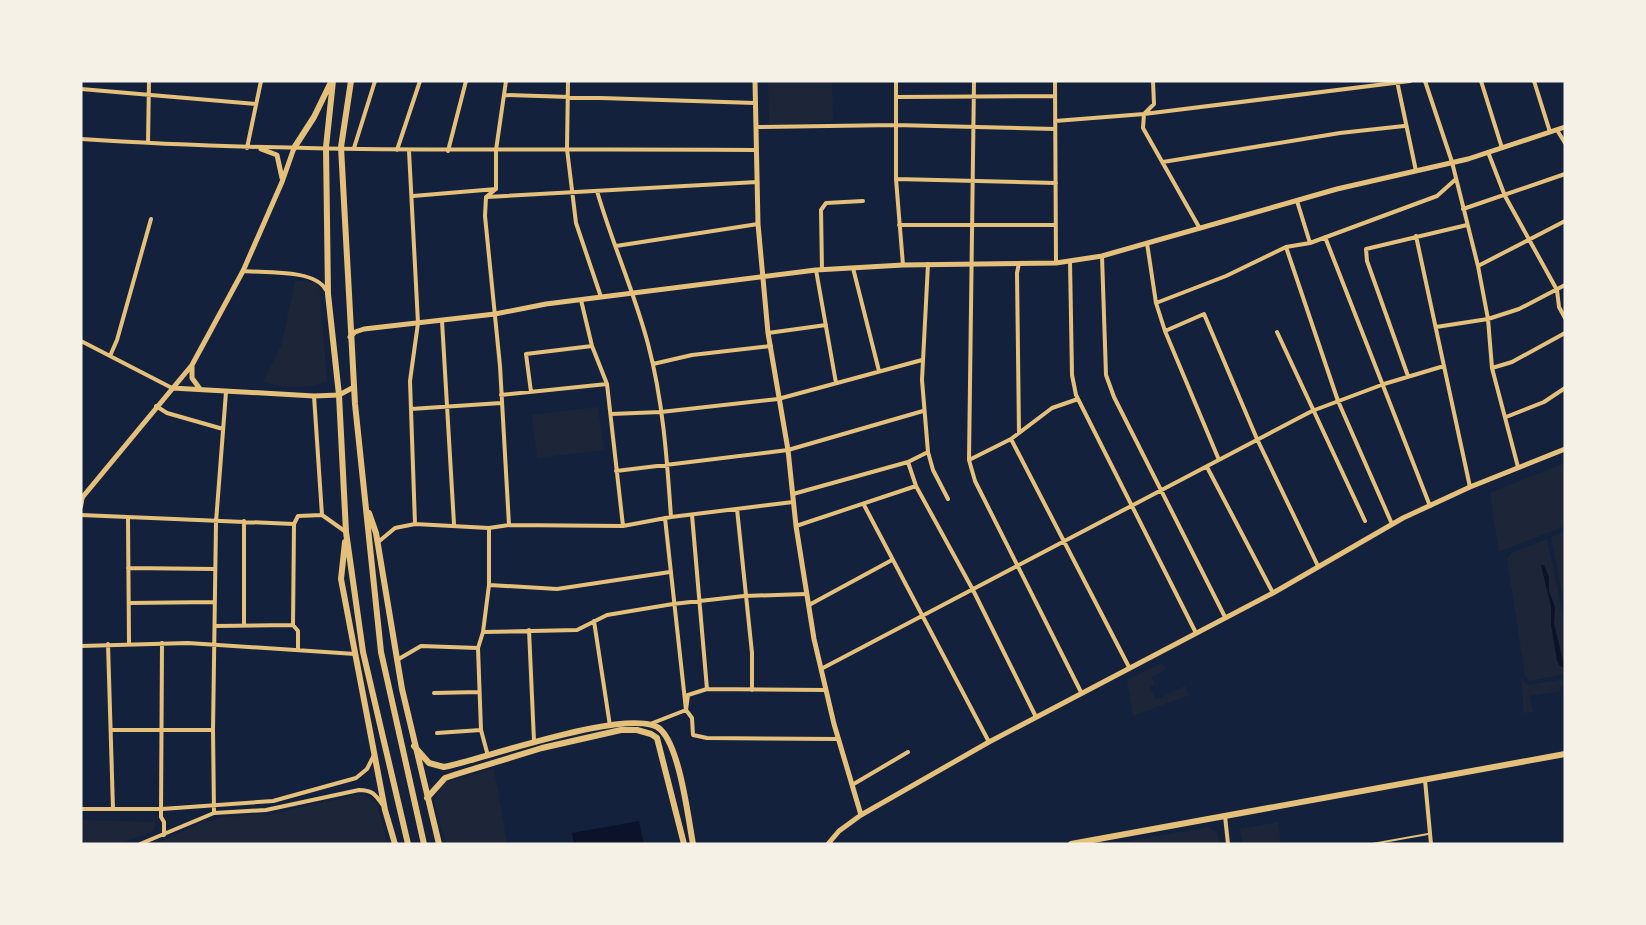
<svg xmlns="http://www.w3.org/2000/svg" width="1646" height="925" font-family="Inter,sans-serif">
	<style>
		.green { fill: #1d2539 }
		.water { fill: #0b132b }
		.lines { fill: none; stroke-linecap: round; stroke-linejoin: round }
		.service { stroke: #e5c07b; stroke-width: 2 }
		.minor { stroke: #e5c07b; stroke-width: 4 }
		.tertiary { stroke: #e5c07b; stroke-width: 5 }
		.secondary { stroke: #e5c07b; stroke-width: 6 }
		.primary { stroke: #e5c07b; stroke-width: 6 }
	</style>
	<rect width="100%" height="100%" fill="#14213d"/>
	<path class="green" d="M768,81H832L833,121L769,127Z
		M295,281L319,282L327,381C306,390 285,388 263,382L282,344Z
		M598,407L604,450L537,458L532,415Z
		M1565,463V526L1499,552L1490,493Z
		M1565,531V606L1551,537Z
		M1547,539L1565,626V674L1529,681L1525,676L1507,559L1511,553Z
		M1162,663L1166,670L1151,677L1155,684L1150,687L1156,700L1185,686L1189,695L1133,716L1127,680Z
		M1521,677L1528,685L1565,679V684L1560,687L1561,691L1530,696L1533,712L1524,713Z
		M494,769L507,844H446L434,801L443,783Z
		M360,794L376,802L388,844H154L200,823L223,817L272,814Z
		M81,820L154,822L156,824L152,832L118,844H81Z
		M1278,822L1281,844H1243L1240,829Z
		M1208,827L1217,832L1220,844H1111Z"/>
	<path class="water" d="M1541,565H1544L1549,577V591L1555,607L1554,624L1565,668L1560,666L1557,661L1551,625V607Z
		M639,821L644,844H574L572,833Z"/>
	<g class="lines">
		<path class="service" d="M1372,844L1428,834"/>
		<path class="minor" d="M506,81L496,150V189L486,197L485,216L500,366L509,525
			M568,81L567,149L576,223L601,297
			M896,81V179L903,265
			M974,81L969,460L975,481L1081,692
			M1055,81L1056,263
			M1153,81L1154,104L1144,114L1143,128L1199,227
			M1397,81L1416,171
			M1425,81L1452,162L1478,266L1488,319L1492,368L1518,467
			M1481,81L1502,148
			M1534,81L1550,132
			M81,89L256,104
			M505,95L755,103
			M896,97L1055,96
			M1055,121L1144,114L1410,81
			M756,127L895,125L1055,129
			M1557,130L1565,143
			M81,139C306,154 531,148 756,150
			M148,143L149,81
			M247,148L261,81
			M354,148L375,81
			M397,150L420,81
			M409,151L418,323L410,381L415,524
			M448,151L466,81
			M1488,152L1505,196L1557,290L1559,307L1565,318
			M1163,162L1340,133L1404,126
			M896,179L1056,183
			M597,191C612,243 634,291 648,344C663,400 667,459 671,517
			M413,196L496,189
			M487,197L757,182
			M1297,201L1310,243
			M1463,209L1565,174
			M899,225H1054
			M1416,236L1470,487
			M1325,237L1430,506
			M1147,243L1156,303L1165,331L1219,460
			M616,246L758,224
			M1286,247L1338,401L1392,524
			M1102,256L1106,375L1114,397L1225,617
			M1070,261L1072,375L1076,395L1196,633
			M1478,266L1565,221
			M853,268L879,371
			M816,270L836,383
			M822,270L821,210L826,203L863,201
			M243,271C265,273 315,269 326,290
			M581,300L592,346L607,384L623,526
			M1156,303L1226,276L1286,247L1310,243L1437,196L1456,179
			M442,321L454,524
			M1436,327L1488,319L1519,309L1565,285
			M1165,331L1204,314L1257,439L1318,566
			M1277,332L1365,521
			M768,333L826,325
			M81,341L172,388
			M110,356L117,340L151,219
			M653,364L692,355L771,346
			M1492,368L1512,362L1565,333
			M1408,376L1367,261L1366,249L1467,225
			M531,392L526,354L592,346
			M501,395L607,384
			M314,396L322,515
			M156,406L167,413L223,429
			M411,409L501,403
			M611,414L661,412L778,399L922,360
			M1506,417L1544,402L1565,388
			M1019,433L1017,273L1019,263
			M1011,439L1129,667
			M928,452L933,470L948,499
			M969,460L1011,439L1052,408L1078,399
			M908,462L916,486L973,590L1036,717
			M1207,467L1273,593
			M616,471L788,450L923,411
			M793,494L908,462L928,452L922,380L928,264
			M864,505L989,742
			M81,507L83,496
			M737,509L752,653V690
			M81,515L294,524L298,516L322,515L346,532
			M692,515L707,689
			M128,518L129,643
			M244,521V625
			M294,524L293,625L298,631V650
			M796,526L916,486
			M377,543L395,528L415,524L489,528L509,525L623,526L671,517L793,502
			M128,568L215,569
			M489,585L557,589L670,572
			M129,603L215,602
			M809,605L892,560
			M594,621L610,726
			M215,626L293,625
			M529,630L534,741
			M483,632L577,630L607,615L673,604L744,596L806,594
			M162,643L161,817L164,822V835
			M108,644L113,809
			M81,646L188,643L355,654
			M397,660L421,646L478,648
			M821,669L1312,411L1384,384L1444,366
			M825,690L707,689L688,695L686,710L692,718L693,735L707,738L838,739
			M434,693L479,692
			M650,724L686,710L665,518
			M111,730H213
			M437,733L481,730
			M488,756L481,730L478,648L483,632L489,585V528
			M1425,780L1431,844
			M852,785L908,752
			M81,809H162L273,801L356,778L367,769L374,755
			M214,813L213,730L216,522L226,392
			M1225,816L1228,844
			M140,844L214,813L266,810L359,790C372,790 375,794 382,804"/>
		<path class="tertiary" d="M755,81L758,224L768,333L788,450L796,526L814,639L834,724L861,815
			M261,149L277,155L282,178
			M350,337L355,332L364,329L495,314L546,304L816,270L903,265L1056,263L1102,256L1337,189L1468,159L1565,127
			M192,365V378L200,389
			M172,388L314,396L339,395L354,387
			M81,499L192,365L243,271L282,182L294,148
			M828,844L839,831L861,815L989,742L1273,593L1403,518L1470,487L1565,449"/>
		<path class="secondary" d="M1071,844L1565,754"/>
		<path class="primary" d="M333,81L326,147L328,294L339,395L346,532L363,652L408,844
			M351,81L341,147L355,404L381,652L424,844
			M294,148L314,117L331,82
			M369,513L376,533L402,689L439,844
			M345,542L341,579L385,810L395,844
			M414,746L429,763L444,767C481,760 636,704 661,730C680,749 688,817 693,844
			M427,798L445,778L457,774L542,748L621,730H637L651,734L657,738L684,844"/>
	</g>
	<rect width="1646" height="925" fill="none" stroke="#f6f1e7" stroke-width="165"/>
</svg>
